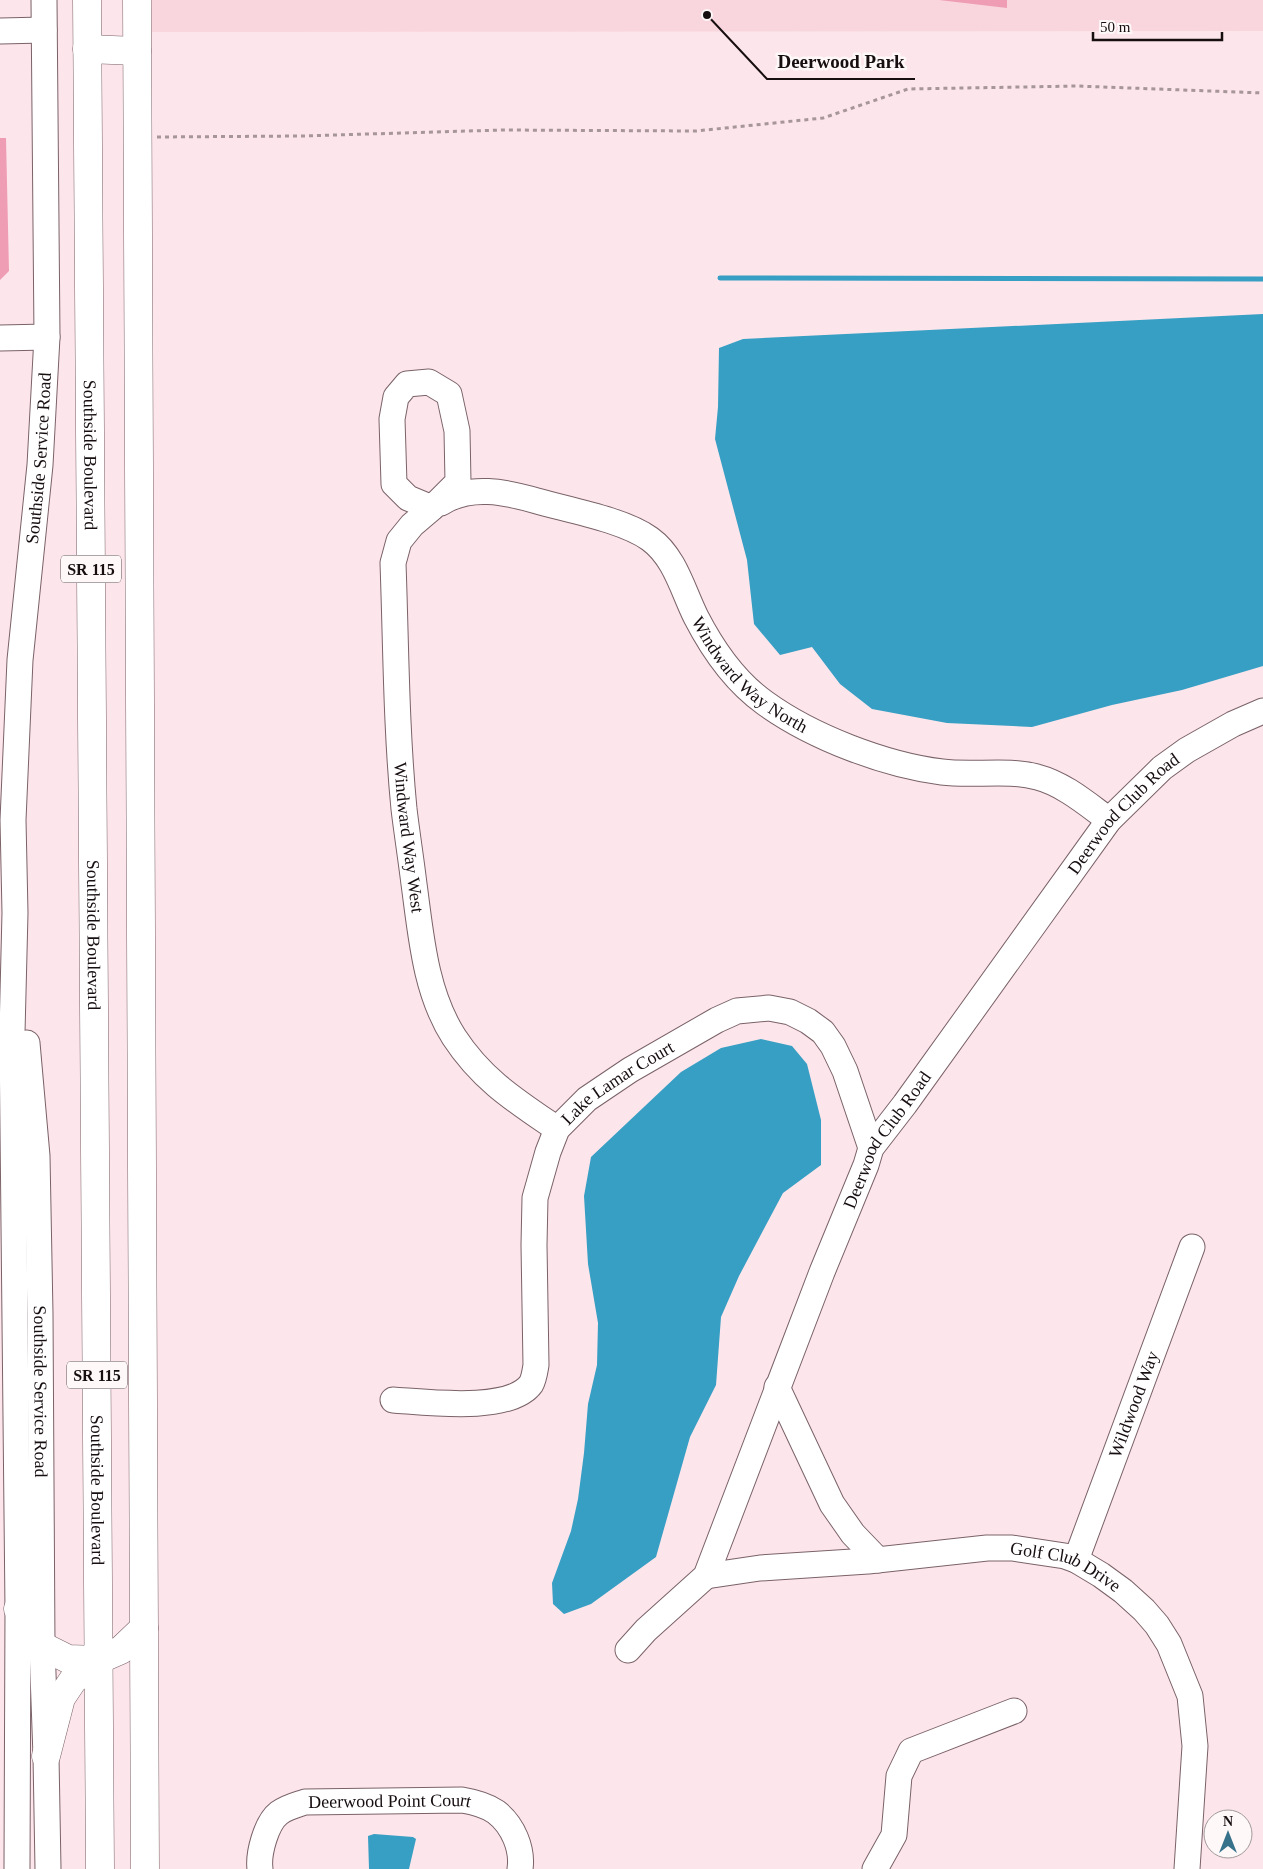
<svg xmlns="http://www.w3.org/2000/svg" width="1263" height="1869" font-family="'Times New Roman',serif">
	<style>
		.built { fill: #f9d6de }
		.green { fill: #ef9db4 }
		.water { fill: #379ec4 }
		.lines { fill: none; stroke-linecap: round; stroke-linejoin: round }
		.stream { stroke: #379ec4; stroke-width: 5 }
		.minor-casing { stroke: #7a6268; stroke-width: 27 }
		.highway-casing { stroke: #7a6268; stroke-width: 29 }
		.path { stroke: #a69599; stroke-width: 3; stroke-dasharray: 4 4; stroke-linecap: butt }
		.minor { stroke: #fff; stroke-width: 25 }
		.highway { stroke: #fff; stroke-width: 28 }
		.labels { text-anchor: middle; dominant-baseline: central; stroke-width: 5; stroke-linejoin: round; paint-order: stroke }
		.shield { fill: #fef8f9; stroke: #5c5456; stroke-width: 1 }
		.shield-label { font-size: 16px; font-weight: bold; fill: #170e10 }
		.street-label { font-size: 18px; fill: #170e10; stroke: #fef8f9 }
		.leader { fill: none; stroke: #170e10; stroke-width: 2 }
		.callout-dot { fill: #170e10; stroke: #fef8f9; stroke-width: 2 }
		.callout-label { font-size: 19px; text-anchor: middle; font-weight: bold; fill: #170e10; stroke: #fef8f9; stroke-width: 5; stroke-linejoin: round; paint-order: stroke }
	</style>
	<rect width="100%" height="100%" fill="#fce6eb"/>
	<path class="built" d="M152,0H1263V31L152,32Z"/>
	<path class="green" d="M939,0H1007V8Z
		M0,138H6L9,271L0,280Z"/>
	<path class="water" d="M1263,314V666L1182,690L1112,705L1032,727L947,723L872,709L840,684L812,647L780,655L754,624L747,560L715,439L718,407L719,348L743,339Z
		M761,1039L792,1046L807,1064L821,1120V1165L783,1193L739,1276L721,1317L716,1385L690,1437L656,1557L591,1604L564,1614L553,1604L552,1583L571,1531L578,1499L584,1453L588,1404L597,1365L598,1323L588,1264L584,1196L591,1157L681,1072L721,1048Z
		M374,1834L413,1837L416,1839L409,1869H369L368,1836Z"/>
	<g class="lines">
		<path class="stream" d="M720,278L1263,279"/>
		<defs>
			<g id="minor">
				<path d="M0,31L44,30"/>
				<path d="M0,338L47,337"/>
				<path id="s1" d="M441,503C470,484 506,492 537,501C569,510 624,520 650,539C675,557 683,591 696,617C713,650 734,681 765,703C812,737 885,765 942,772C972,776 1009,769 1037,777C1064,784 1087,804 1109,820"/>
				<path id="s2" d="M432,508L408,498L394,484L392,419L396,397L407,384L429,382L449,394L457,431L458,482L432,508L412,525L399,541L393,563C396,645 396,727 404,809C407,834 411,859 414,884C421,935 425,992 454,1037C482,1080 516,1101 557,1129"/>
				<path id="s3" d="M27,1043L37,1156L40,1314L42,1646L46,1756L48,1869"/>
				<path d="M777,1387L832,1504L853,1534L878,1560"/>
				<path id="s4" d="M393,1400C426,1402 510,1413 531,1384C534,1379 535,1371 536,1365L534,1245L535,1198L548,1152L557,1129L587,1099L630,1070L717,1020L737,1011L769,1008L790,1012L808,1021L823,1032L833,1046L845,1071L871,1148"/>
				<path id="s5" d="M1076,1560L1192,1247"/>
				<path id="s6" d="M706,1576L760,1568L868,1561L987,1548H1012L1065,1556L1076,1560L1101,1575L1123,1591L1144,1610L1157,1625L1169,1644L1190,1696L1195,1746L1187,1869"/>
				<path id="s7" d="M628,1650L646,1630L706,1576L822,1272L866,1165L871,1148L905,1104L1109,820L1162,768L1187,750L1233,724L1263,711"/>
				<path id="s8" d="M17,1869L18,1609L12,1033L15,913L13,820L20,660L40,465L47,337L44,0"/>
				<path id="s9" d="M260,1869C258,1854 266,1823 279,1813C287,1807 296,1805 305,1802L462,1800C474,1802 486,1805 496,1812C513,1825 523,1849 520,1869"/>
				<path d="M875,1869L894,1835L899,1776L911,1751L1014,1711"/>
			</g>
			<g id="highway">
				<path id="s10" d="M87,0L100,1869"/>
				<path d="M137,0L145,1869"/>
				<path d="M87,49L137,51"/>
				<path d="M18,1609L42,1646L68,1659L98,1660"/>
				<path d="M46,1756L61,1698L73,1680L98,1660L121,1650L144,1628"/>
			</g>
		</defs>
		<use href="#minor" class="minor-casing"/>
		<use href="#highway" class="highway-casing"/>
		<path class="path" d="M157,137L302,136L502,130L696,131L823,118L908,89L1077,86L1263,93"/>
		<use href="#minor" class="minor"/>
		<use href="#highway" class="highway"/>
	</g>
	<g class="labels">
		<g class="shield">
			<rect x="61" y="555.5" width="60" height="27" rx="4"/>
			<rect x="67" y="1361.5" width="60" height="27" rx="4"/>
		</g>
		<g class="shield-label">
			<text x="91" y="569">SR 115</text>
			<text x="97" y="1375">SR 115</text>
		</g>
		<g class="street-label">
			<text stroke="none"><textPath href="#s10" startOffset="455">Southside Boulevard</textPath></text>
			<text stroke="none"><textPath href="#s8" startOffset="1412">Southside Service Road</textPath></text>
			<text stroke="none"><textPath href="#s1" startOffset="391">Windward Way North</textPath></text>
			<text stroke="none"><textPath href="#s7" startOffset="986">Deerwood Club Road</textPath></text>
			<text stroke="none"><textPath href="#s2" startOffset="666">Windward Way West</textPath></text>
			<text stroke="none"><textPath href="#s10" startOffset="935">Southside Boulevard</textPath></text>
			<text stroke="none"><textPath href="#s4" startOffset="479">Lake Lamar Court</textPath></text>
			<text stroke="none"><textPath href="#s7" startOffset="581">Deerwood Club Road</textPath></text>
			<text stroke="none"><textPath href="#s3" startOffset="349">Southside Service Road</textPath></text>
			<text stroke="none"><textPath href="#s5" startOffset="166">Wildwood Way</textPath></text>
			<text stroke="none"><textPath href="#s10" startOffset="1490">Southside Boulevard</textPath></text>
			<text stroke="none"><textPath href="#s6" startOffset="365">Golf Club Drive</textPath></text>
			<text stroke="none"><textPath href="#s9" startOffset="174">Deerwood Point Court</textPath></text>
		</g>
	</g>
	<path class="leader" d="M707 15L767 79H915"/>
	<circle class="callout-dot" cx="707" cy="15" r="5"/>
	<g class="callout-label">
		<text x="841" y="68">Deerwood Park</text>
	</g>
	<g transform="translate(1228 1834)"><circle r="24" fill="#fef8f9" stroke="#a29a9c"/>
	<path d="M0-4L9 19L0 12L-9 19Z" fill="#37728a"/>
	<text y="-8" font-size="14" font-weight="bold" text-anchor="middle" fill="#170e10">N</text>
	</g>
	<path d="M1093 32v8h129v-8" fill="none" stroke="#170e10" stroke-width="2.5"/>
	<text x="1100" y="32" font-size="15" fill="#170e10" stroke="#fef8f9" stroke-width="4" paint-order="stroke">50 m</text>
</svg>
